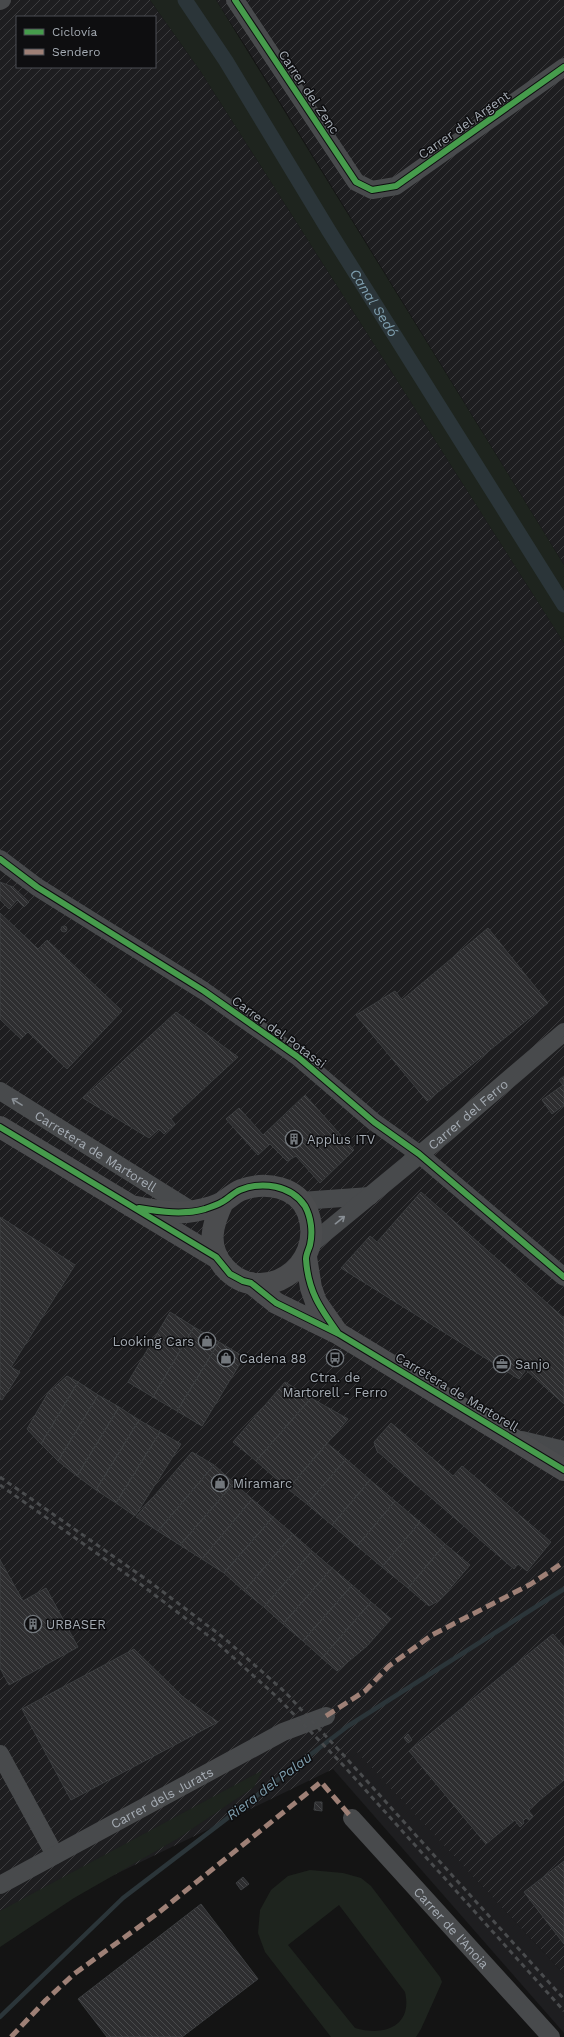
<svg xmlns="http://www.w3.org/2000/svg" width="564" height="2037" font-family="'Work Sans',sans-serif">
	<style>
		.built { fill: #1e1e20 }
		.industrial { fill: url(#industrial-furrows); fill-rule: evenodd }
		.grass { fill: #1e241e; fill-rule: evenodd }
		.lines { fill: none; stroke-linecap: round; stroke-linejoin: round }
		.stream { stroke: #2b3539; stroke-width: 4.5 }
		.canal { stroke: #2b3539; stroke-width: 15 }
		.building { fill: url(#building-back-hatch); stroke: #3c3e40 }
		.minor { stroke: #484a4c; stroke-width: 18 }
		.major { stroke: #4b4c4e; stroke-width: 22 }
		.rail { stroke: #494b4d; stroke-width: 3; stroke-dasharray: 5 4; stroke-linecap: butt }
		.quiet { stroke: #9e8076; stroke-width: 5; stroke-dasharray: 10 5; stroke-linecap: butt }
		.cycleway-casing { stroke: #0e0e10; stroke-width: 8 }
		.cycleway { stroke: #469c4c; stroke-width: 6 }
		.oneway { stroke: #898f95 }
		.labels { text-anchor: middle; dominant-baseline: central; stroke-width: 3; stroke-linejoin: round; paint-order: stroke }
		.street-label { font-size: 13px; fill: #a5acb4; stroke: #0e0e10 }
		.poi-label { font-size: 13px; fill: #a5acb4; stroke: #0e0e10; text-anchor: start }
		.water-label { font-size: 14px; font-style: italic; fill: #7e9eae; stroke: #0e0e10 }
	</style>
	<defs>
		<pattern id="industrial-furrows" width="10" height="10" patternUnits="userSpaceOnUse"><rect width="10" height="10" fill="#1e1e20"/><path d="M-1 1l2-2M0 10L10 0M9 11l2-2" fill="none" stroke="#3c3c3e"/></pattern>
		<pattern id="building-back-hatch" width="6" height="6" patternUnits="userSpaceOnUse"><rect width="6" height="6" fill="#2e2e30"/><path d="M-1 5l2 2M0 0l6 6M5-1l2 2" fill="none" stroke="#494a4c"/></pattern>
	</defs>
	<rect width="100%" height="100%" fill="#141414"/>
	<path class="built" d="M357,1751L564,1974V2033L333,1769Z"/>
	<path class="industrial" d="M0,0H150L201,72L564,643V1974L357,1752L333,1769L0,1930ZM17,17H155V67H17Z
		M216,0H564V565L253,58Z"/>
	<path class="grass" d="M150,0H216L564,565V643L201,72Z
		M263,1770L254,1787L177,1839L74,1898L0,1947V1911Z
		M310,1870L343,1873L361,1878L371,1886L440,1977L442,1982L421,2029L416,2037H331L265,1952L258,1933L260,1910L271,1890L288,1876ZM339,1905L405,1992C413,2026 384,2037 355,2028L288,1945Z"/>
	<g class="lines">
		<path class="stream" d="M0,2017L123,1898L348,1726L564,1589"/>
		<path class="canal" id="s1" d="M185,0L226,61L329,231L564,605"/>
	</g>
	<path class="building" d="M0,882L13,887L29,902L24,907L17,900L9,909L0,900Z
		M0,913L38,949L47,940L122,1011L67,1069L28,1032L21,1039L0,1019Z
		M61 929a3 3 0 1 1 6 0a3 3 0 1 1-6 0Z
		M488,928L548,1003L427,1101L356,1015L395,991L402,1000Z
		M176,1012L238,1057L171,1119L175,1124L164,1134L159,1129L149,1138L83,1098Z
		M564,1076V1105L552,1114L542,1100L563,1085L559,1080Z
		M305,1095L354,1150L320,1183L296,1156L287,1161L270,1144L258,1155L226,1119L239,1108L263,1135Z
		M421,1192L564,1318V1404L526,1370L519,1379L341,1268L370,1236L377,1242Z
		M0,1217L75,1265L11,1367L20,1372L2,1400L0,1399Z
		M170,1312L194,1327L153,1397L128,1382Z
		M194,1327L219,1342L177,1411L153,1397Z
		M219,1342L244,1357L202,1426L177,1411Z
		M67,1376L78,1382L41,1444L27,1429L48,1393Z
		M78,1382L98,1395L58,1461L41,1444Z
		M285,1382L311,1398L256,1461L233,1442Z
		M98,1395L119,1407L77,1476L58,1461Z
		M311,1398L348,1419L288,1489L256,1461Z
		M119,1407L139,1420L96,1490L77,1476Z
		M139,1420L160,1432L116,1503L96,1490Z
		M391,1423L453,1476L462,1466L551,1542L527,1571L518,1564L514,1569L377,1451L374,1442Z
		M160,1432L181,1444L135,1516L116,1503Z
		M327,1443L346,1459L307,1504L288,1489Z
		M192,1452L214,1465L158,1531L136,1517Z
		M346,1459L370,1480L332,1525L307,1504Z
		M214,1465L234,1483L180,1545L158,1531Z
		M370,1480L395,1501L357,1546L332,1525Z
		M234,1483L252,1499L202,1559L180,1545Z
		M252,1499L273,1517L224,1573L202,1559Z
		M395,1501L420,1522L382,1567L357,1546Z
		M273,1517L293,1534L244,1591L224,1573Z
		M420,1522L445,1544L408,1588L382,1567Z
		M293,1534L312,1551L264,1607L244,1591Z
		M445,1544L470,1565L440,1600L429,1606L408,1588Z
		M312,1551L332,1568L283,1624L264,1607Z
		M0,1560L23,1601L46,1588L78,1647L9,1685L0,1668Z
		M332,1568L352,1585L303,1641L283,1624Z
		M352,1585L371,1602L322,1658L303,1641Z
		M371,1602L391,1619L367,1646L337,1671L322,1658Z
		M553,1634L564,1647V1780L528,1810L533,1816L529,1820L526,1818L523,1821L524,1823L520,1827L515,1820L486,1844L409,1751Z
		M134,1649L183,1697L218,1722L71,1800L22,1709Z
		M408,1734L412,1740L408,1743L404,1738Z
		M315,1802H322V1811L314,1810Z
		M564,1861V1944L524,1892Z
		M243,1877L249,1884L241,1890L236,1883Z
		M201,1904L258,1979L182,2037H107L78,1999Z"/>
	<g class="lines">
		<g class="minor">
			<path d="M235,0L356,182L372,190L396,186L564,67"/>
			<path d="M0,1L2,0"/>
			<path d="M0,859L37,887L204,991L298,1057L374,1122L419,1154L564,1277"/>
			<path id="s2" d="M0,1091L192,1211"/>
			<path d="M301,1201L370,1196"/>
			<path id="s3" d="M310,1245L446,1133L564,1032"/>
			<path d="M522,1440L564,1450"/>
			<path d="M0,1754L55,1855"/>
			<path id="s4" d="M352,1818L551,2037"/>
			<path id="s5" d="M0,1885L283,1732L326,1716"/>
		</g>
		<path class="major" d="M0,1127L216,1257
			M131,1206C152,1210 174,1215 194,1211C204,1209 215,1207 223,1202C229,1198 234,1193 241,1190C265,1181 298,1186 308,1213C327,1267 260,1309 224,1267C206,1246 212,1225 223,1202
			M306,1257L311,1288L316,1302L337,1332
			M251,1283L276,1303L339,1334L564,1470"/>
		<path class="rail" d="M0,1477L150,1582L224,1638L285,1692L347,1759L564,1999
			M0,1485L139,1583L214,1640L277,1697L343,1765L564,2011"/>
		<path class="quiet" d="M326,1716L365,1691L389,1666L432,1635L531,1584L564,1562
			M11,2037L46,2000L74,1974L158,1913L321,1782L352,1818"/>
		<defs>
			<path id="cycleway" d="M235,0L356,182L372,190L396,186L564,67
				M0,859L37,887L204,991L298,1057L374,1122L419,1154L564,1277
				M0,1127L216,1257L230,1274L243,1281L251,1283L276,1303L339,1334L564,1470
				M139,1208C161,1212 184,1215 205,1209C211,1207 217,1205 222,1202C228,1199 233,1193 240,1190C262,1181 291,1185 305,1206C311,1217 313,1232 310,1245C309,1249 306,1254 306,1259C308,1291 320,1308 338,1333"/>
		</defs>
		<use href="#cycleway" class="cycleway-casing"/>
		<use href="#cycleway" class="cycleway"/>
	</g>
	<defs><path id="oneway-shaft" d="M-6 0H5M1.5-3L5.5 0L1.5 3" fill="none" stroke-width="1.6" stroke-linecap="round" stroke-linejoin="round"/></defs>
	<g class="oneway">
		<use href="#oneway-shaft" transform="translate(17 1102) rotate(-148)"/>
		<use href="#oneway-shaft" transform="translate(340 1220) rotate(-39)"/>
	</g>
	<defs>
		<symbol id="building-ring" viewBox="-11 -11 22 22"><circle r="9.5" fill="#0e0e10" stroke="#72777c" stroke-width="1.5"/><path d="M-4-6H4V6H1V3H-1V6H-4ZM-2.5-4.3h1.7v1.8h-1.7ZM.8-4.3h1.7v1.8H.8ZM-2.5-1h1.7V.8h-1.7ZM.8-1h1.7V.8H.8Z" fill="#72777c"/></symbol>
		<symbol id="shop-ring" viewBox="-11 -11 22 22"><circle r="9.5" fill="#0e0e10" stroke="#72777c" stroke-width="1.5"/><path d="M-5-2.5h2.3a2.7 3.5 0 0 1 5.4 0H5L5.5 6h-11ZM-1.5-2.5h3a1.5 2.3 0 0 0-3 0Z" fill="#72777c"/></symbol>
		<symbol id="bus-ring" viewBox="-11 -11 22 22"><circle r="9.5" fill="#0e0e10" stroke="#72777c" stroke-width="1.5"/><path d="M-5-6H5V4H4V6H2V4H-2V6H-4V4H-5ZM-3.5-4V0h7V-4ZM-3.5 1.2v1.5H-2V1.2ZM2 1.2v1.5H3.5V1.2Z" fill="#72777c"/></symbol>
		<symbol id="office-ring" viewBox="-11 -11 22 22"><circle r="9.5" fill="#0e0e10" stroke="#72777c" stroke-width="1.5"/><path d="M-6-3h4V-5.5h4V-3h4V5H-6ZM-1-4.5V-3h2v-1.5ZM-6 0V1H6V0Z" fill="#72777c"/></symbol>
	</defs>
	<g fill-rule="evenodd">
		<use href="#building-ring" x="284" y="1129" width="20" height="20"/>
		<use href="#shop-ring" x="197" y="1331" width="20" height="20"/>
		<use href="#shop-ring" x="216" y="1348" width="20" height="20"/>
		<use href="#bus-ring" x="325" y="1348" width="20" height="20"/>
		<use href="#office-ring" x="492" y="1354" width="20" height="20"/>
		<use href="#shop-ring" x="210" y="1473" width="20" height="20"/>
		<use href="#building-ring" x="23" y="1614" width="20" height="20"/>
	</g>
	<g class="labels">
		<g class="street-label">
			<text transform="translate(309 92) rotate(56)">Carrer del Zenc</text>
			<text transform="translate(464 125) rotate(-35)">Carrer del Argent</text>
			<text transform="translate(279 1032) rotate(36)">Carrer del Potassi</text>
			<text stroke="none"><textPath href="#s3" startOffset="205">Carrer del Ferro</textPath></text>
			<text stroke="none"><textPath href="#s2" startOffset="113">Carretera de Martorell</textPath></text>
			<text transform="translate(457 1392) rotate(31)">Carretera de Martorell</text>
			<text stroke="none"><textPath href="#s5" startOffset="184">Carrer dels Jurats</textPath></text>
			<text stroke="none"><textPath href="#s4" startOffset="148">Carrer de l'Anoia</textPath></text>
		</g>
		<g class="poi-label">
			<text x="307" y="1139">Applus ITV</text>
			<text x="194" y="1341" text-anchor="end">Looking Cars</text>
			<text x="239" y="1358">Cadena 88</text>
			<text x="515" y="1364">Sanjo</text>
			<text x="335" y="1377" text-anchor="middle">Ctra. de<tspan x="335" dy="15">Martorell - Ferro</tspan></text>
			<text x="233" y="1483">Miramarc</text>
			<text x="46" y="1624">URBASER</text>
		</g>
		<g class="water-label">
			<text stroke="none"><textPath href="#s1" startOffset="357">Canal Sedó</textPath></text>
			<text transform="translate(269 1786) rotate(-37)">Riera del Palau</text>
		</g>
	</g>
	<rect x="16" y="16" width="140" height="52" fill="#0e0e10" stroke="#4a4d52"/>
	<rect x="24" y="29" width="20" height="6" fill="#469c4c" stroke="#4a4d52"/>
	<text x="52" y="36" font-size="12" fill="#a5acb4">Ciclovía</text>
	<rect x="24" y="49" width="20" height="6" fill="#9e8076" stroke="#4a4d52"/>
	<text x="52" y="56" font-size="12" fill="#a5acb4">Sendero</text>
</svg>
